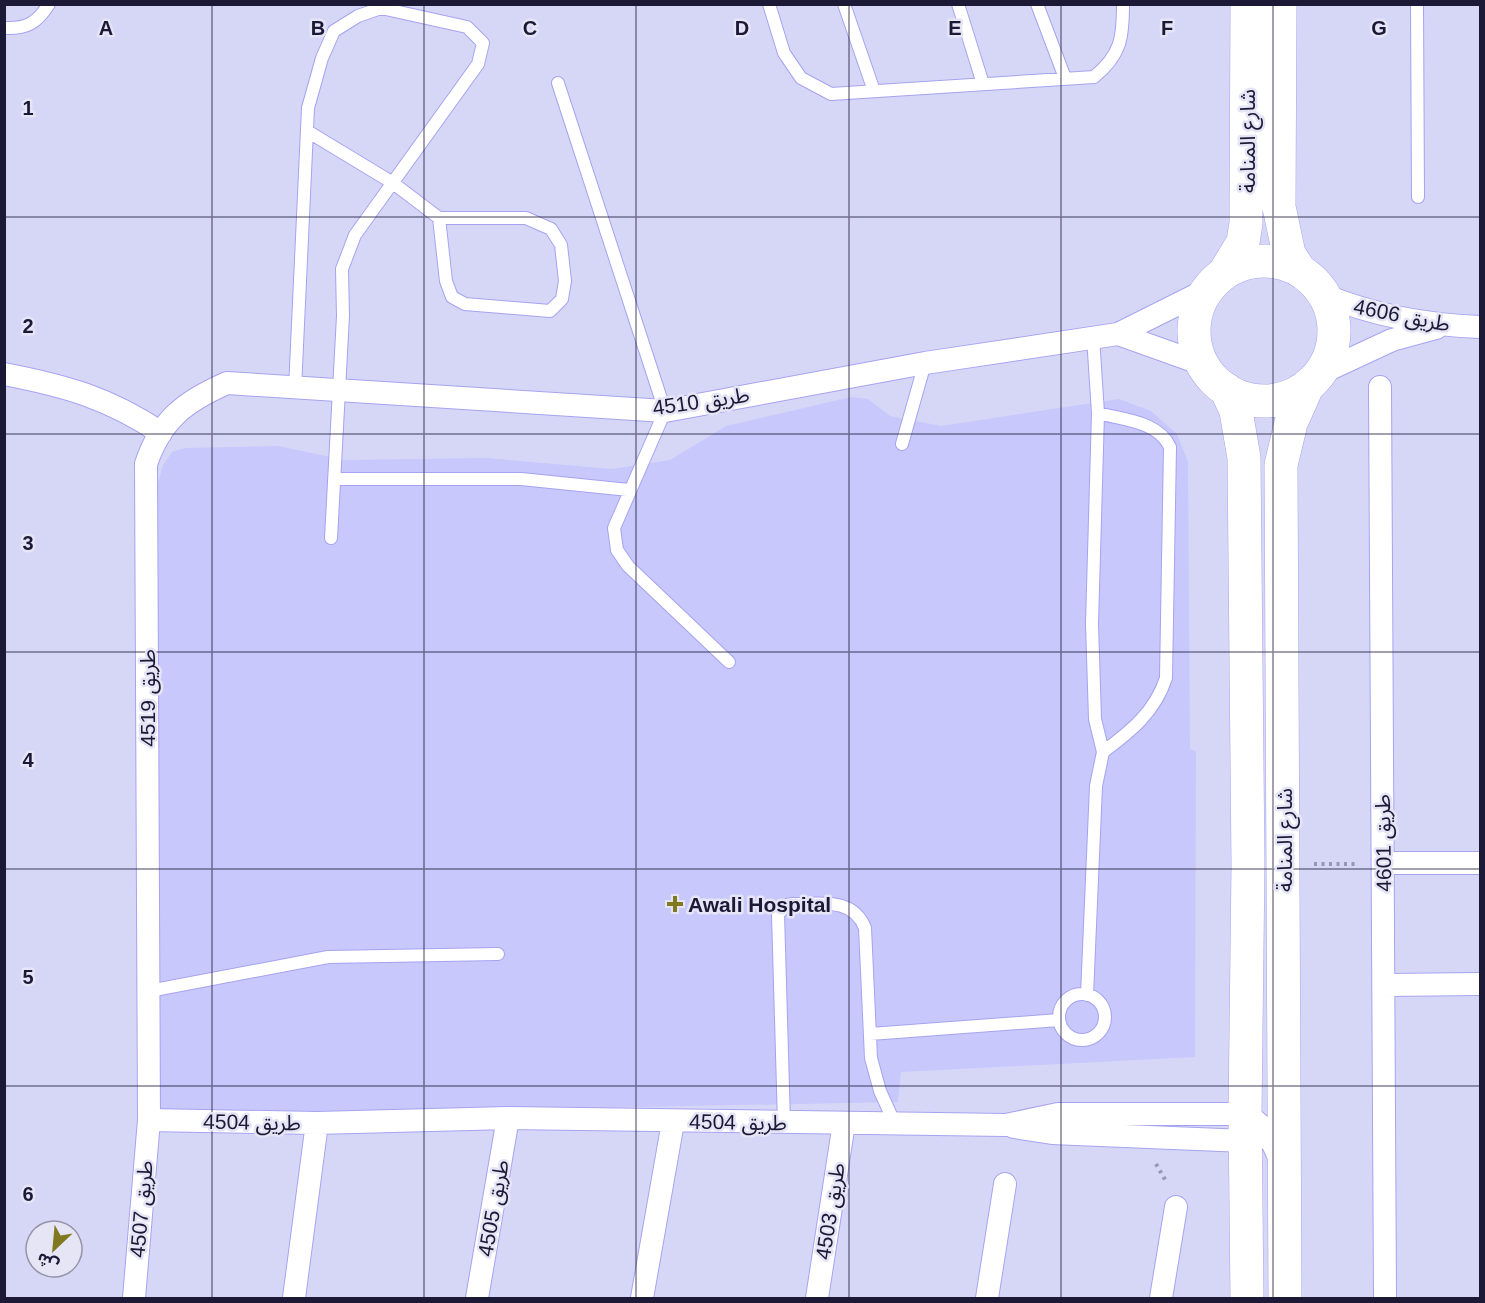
<svg xmlns="http://www.w3.org/2000/svg" width="1485" height="1303" font-family="Arial,'Noto Sans Arabic',sans-serif">
	<style>
		.built { fill: #c8c8fc }
		.lines { fill: none; stroke-linecap: round; stroke-linejoin: round }
		.lane-casing { stroke: #a6a3f0; stroke-width: 14 }
		.street-casing { stroke: #a6a3f0; stroke-width: 24 }
		.secondary-casing { stroke: #a6a3f0; stroke-width: 34 }
		.path { stroke: #9696b5; stroke-width: 4; stroke-dasharray: 3 4.5; stroke-linecap: butt }
		.lane { stroke: #fff; stroke-width: 12 }
		.street { stroke: #fff; stroke-width: 22 }
		.secondary { stroke: #fff; stroke-width: 33 }
		.grid { fill: none; stroke: #1c1936; stroke-width: 1.5; stroke-opacity: 0.55 }
		.poi-dot { fill: #80791f; stroke: #e5e5f6; stroke-width: 2 }
		.labels { text-anchor: middle; dominant-baseline: central; stroke-width: 5; stroke-linejoin: round; paint-order: stroke }
		.street-label { font-size: 21px; fill: #1c1936; stroke: #e5e5f6 }
		.poi-label { font-size: 21px; font-weight: bold; fill: #1c1936; stroke: #e5e5f6; text-anchor: start }
		.grid-label { font-size: 20px; text-anchor: middle; font-weight: bold; fill: #1c1936; stroke: #e5e5f6; stroke-width: 5; stroke-linejoin: round; paint-order: stroke }
	</style>
	<rect width="100%" height="100%" fill="#d6d7f7"/>
	<path class="built" d="M851,397L868,399L890,416L941,426L1119,399L1151,411L1177,434L1188,462L1190,749L1196,751L1195,1057L901,1072L898,1102L176,1116L157,1107L151,533L158,483L163,465L172,452L185,448L278,446L345,460L486,458L612,469L670,460L726,426Z"/>
	<g class="lines">
		<defs>
			<path id="lane" d="M769,4L784,53L801,78L831,94L1094,77C1121,55 1123,38 1123,4
				M844,4L874,91
				M958,4L983,84
				M1037,4L1065,78
				M1417,4L1418,197
				M4,28C27,29 37,23 49,4
				M558,83L665,411L614,528L617,550L628,566L729,662
				M307,131L393,183L439,218H526L551,229L561,245L565,281L562,299L550,311L465,304L452,297L446,281L439,218
				M295,389L308,108L322,58L334,31L358,16L381,8L467,27L483,43L478,64L355,235L342,269L343,316L331,538
				M1098,413C1123,420 1158,421 1170,447L1166,678C1155,712 1131,731 1103,752
				M902,444L925,363
				M334,479H521L629,490
				M149,991L328,957L498,954
				M1059 1017a23 23 0 1 1 46 0a23 23 0 1 1-46 0Z
				M1087,995L1096,786L1103,752L1095,719L1092,624L1098,413L1093,337
				M870,1034L1059,1020
				M784,1123L778,914L787,905L793,904C821,904 853,897 865,928L871,1058L880,1091L895,1124"/>
			<path id="street" d="M1324,295C1375,316 1426,325 1480,327
				M1118,334L1206,290
				M1321,373L1392,340L1436,328
				M4,374C66,386 109,398 161,433
				M1380,387L1385,1298
				M1383,863H1480
				M1385,985L1480,984
				M149,1120L317,1123L508,1118L1006,1125L1058,1114H1245C1264,1124 1272,1140 1280,1160
				M1014,1127L1052,1133L1245,1141L1259,1138
				M134,1298L149,1120L146,464C161,419 186,401 227,383L665,411L925,363L1118,334L1202,364
				M294,1298L317,1123
				M477,1298L508,1118
				M642,1298L673,1122
				M817,1298L844,1123
				M987,1298L1005,1184
				M1161,1298L1176,1207"/>
			<path id="secondary" d="M1280,4L1279,207L1289,254L1300,271
				M1194 331a70 70 0 1 1 140 0a70 70 0 1 1-140 0Z
				M1225,272L1243,242L1246,223L1247,4
				M1226,389L1236,411L1244,458L1248,865L1245,1114L1247,1298
				M1285,1298L1281,465L1291,423L1307,387"/>
		</defs>
		<use href="#lane" class="lane-casing"/>
		<use href="#street" class="street-casing"/>
		<use href="#secondary" class="secondary-casing"/>
		<path class="path" d="M1314,864H1358
			M1156,1164L1167,1183"/>
		<use href="#lane" class="lane"/>
		<use href="#street" class="street"/>
		<use href="#secondary" class="secondary"/>
	</g>
	<path class="grid" d="M212,4V1298M424,4V1298M636,4V1298M849,4V1298M1061,4V1298M1273,4V1298M4,217H1480M4,434H1480M4,652H1480M4,869H1480M4,1086H1480"/>
	<path class="poi-dot" d="M672 895h6v6h6v6h-6v6h-6v-6h-6v-6h6z"/>
	<g class="labels">
		<g class="street-label">
			<text transform="translate(1247 141) rotate(-90)">شارع المنامة</text>
			<text transform="translate(1402 315) rotate(11)">طريق 4606</text>
			<text transform="translate(701 401) rotate(-8)">طريق 4510</text>
			<text transform="translate(147 698) rotate(-90)">طريق 4519</text>
			<text transform="translate(1284 840) rotate(-90)">شارع المنامة</text>
			<text transform="translate(1383 843) rotate(-91)">طريق 4601</text>
			<text transform="translate(252 1122) rotate(1)">طريق 4504</text>
			<text transform="translate(738 1122) rotate(1)">طريق 4504</text>
			<text transform="translate(493 1208) rotate(-80)">طريق 4505</text>
			<text transform="translate(141 1209) rotate(-85)">طريق 4507</text>
			<text transform="translate(830 1211) rotate(-81)">طريق 4503</text>
		</g>
		<g class="poi-label">
			<text x="688" y="904">Awali Hospital</text>
		</g>
	</g>
	<g class="grid-label">
		<text x="106" y="35">A</text>
		<text x="318" y="35">B</text>
		<text x="530" y="35">C</text>
		<text x="742" y="35">D</text>
		<text x="955" y="35">E</text>
		<text x="1167" y="35">F</text>
		<text x="1379" y="35">G</text>
		<text x="28" y="115">1</text>
		<text x="28" y="333">2</text>
		<text x="28" y="550">3</text>
		<text x="28" y="767">4</text>
		<text x="28" y="984">5</text>
		<text x="28" y="1201">6</text>
	</g>
	<rect width="1485" height="1303" fill="none" stroke="#1c1936" stroke-width="12"/>
	<g transform="translate(54 1249) rotate(206)"><circle r="28" fill="#e5e5f6" stroke="#9593a9" stroke-width="1.5"/>
	<path d="M0-4.5L10 22L0 15L-10 22Z" fill="#80791f"/>
	<text y="-9" font-size="16" font-weight="bold" text-anchor="middle" fill="#1c1936">ش</text>
	</g>
</svg>
